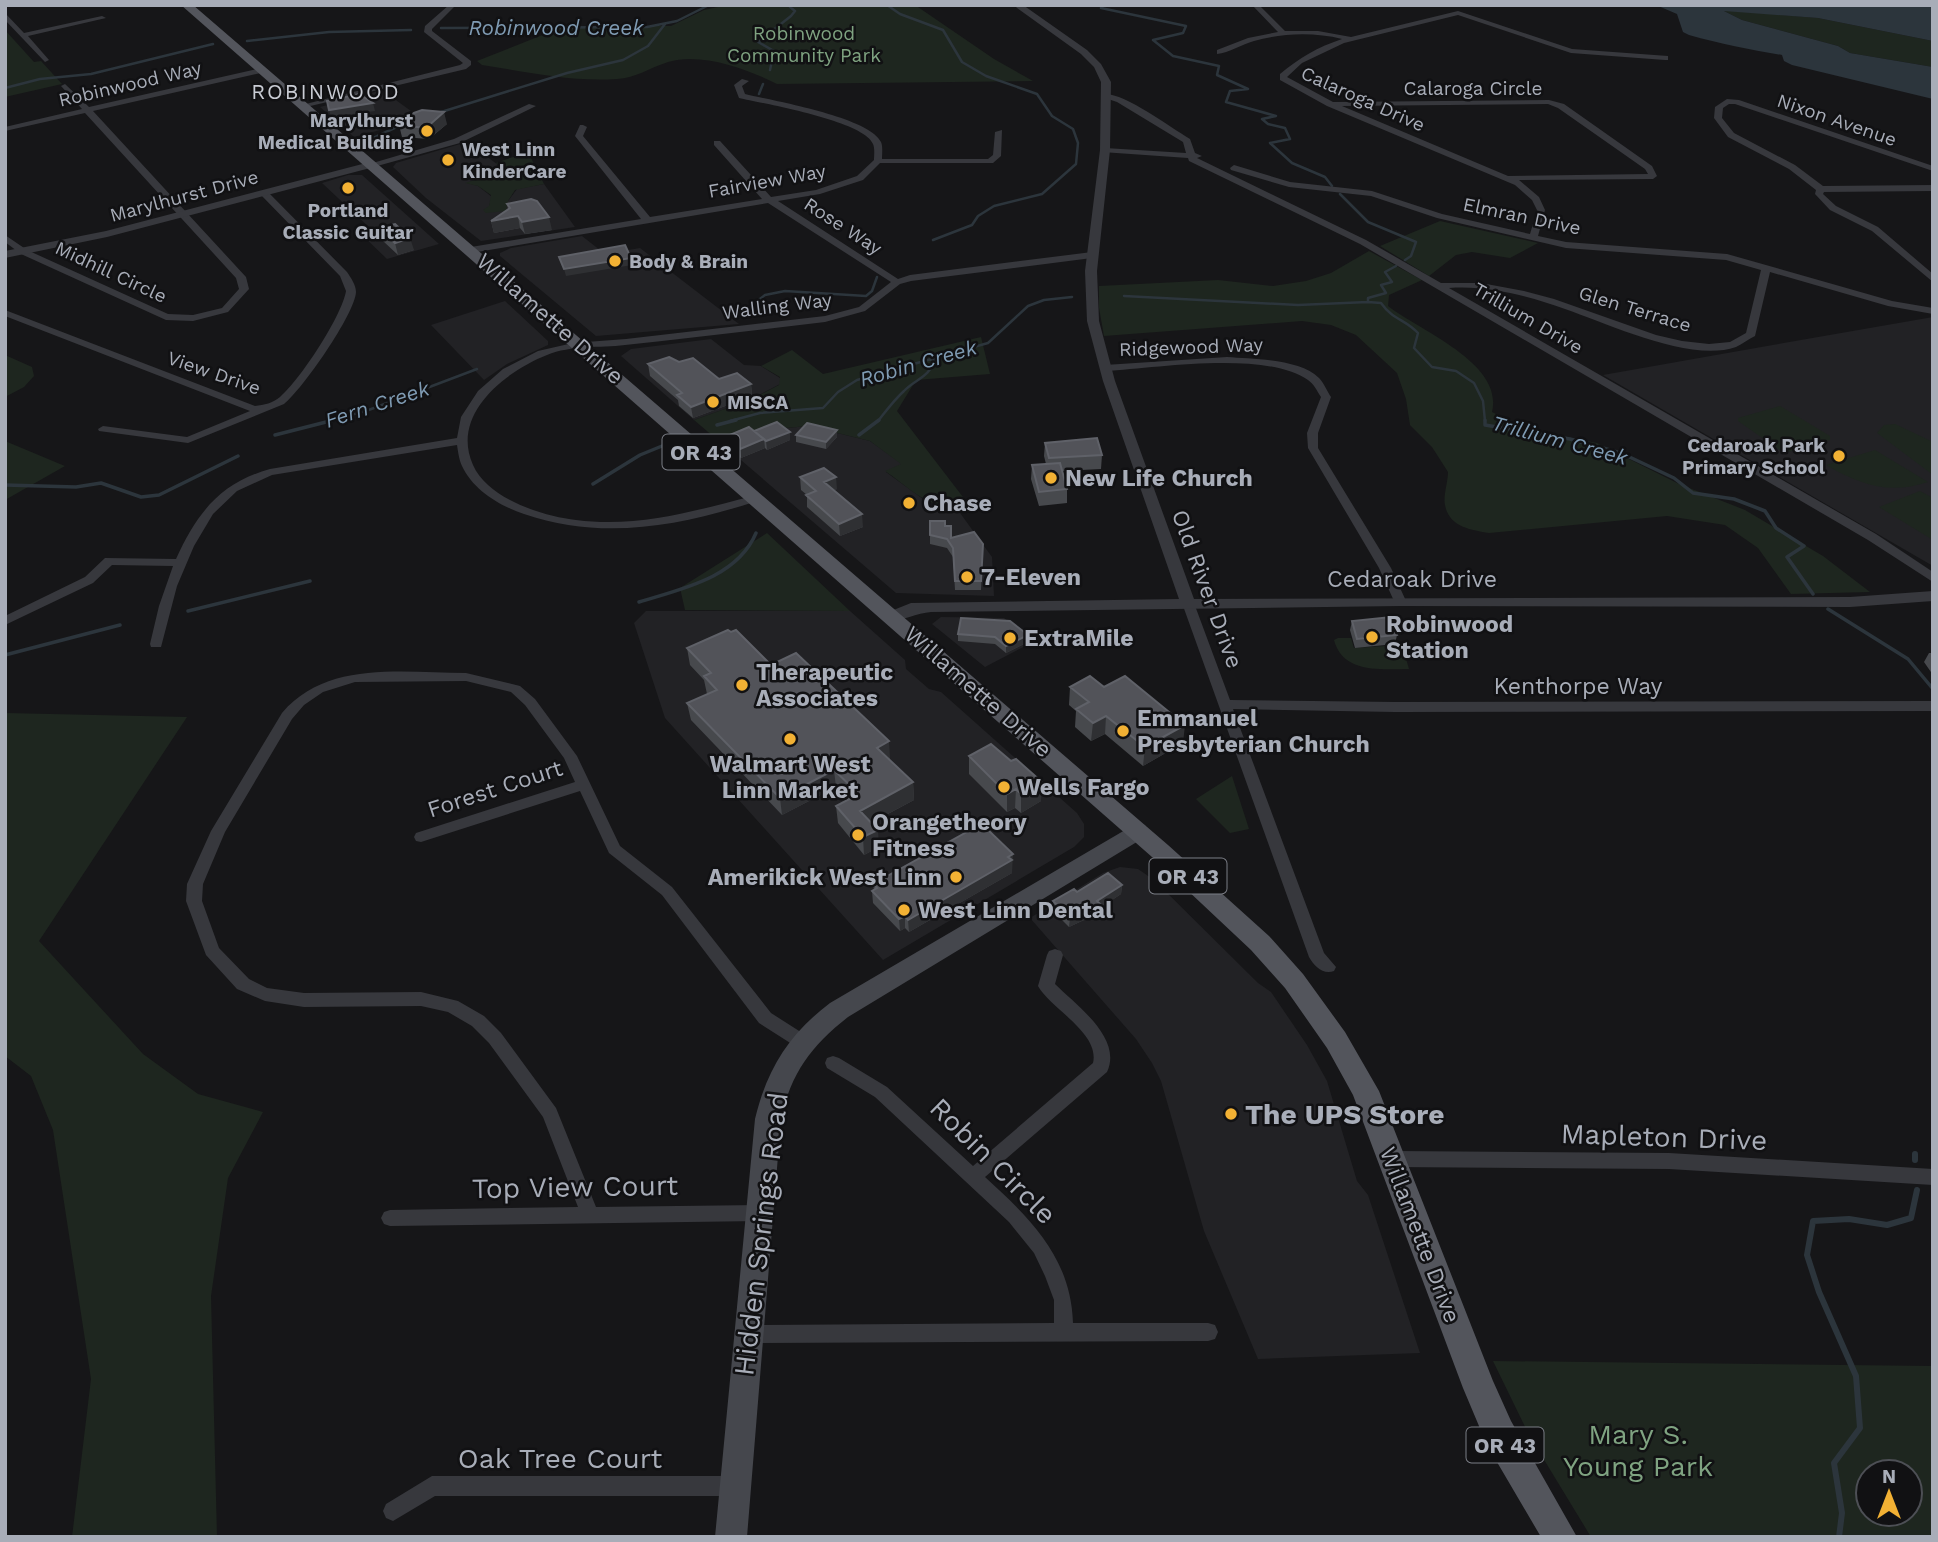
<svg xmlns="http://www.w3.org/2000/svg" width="1938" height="1542" font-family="'Work Sans',sans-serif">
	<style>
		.built { fill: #222225 }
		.green { fill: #1e261f; fill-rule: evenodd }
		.water { fill: #2c353c }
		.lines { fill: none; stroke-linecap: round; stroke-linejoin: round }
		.stream-far2 { stroke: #2c353c; stroke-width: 2.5 }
		.stream-far1 { stroke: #2c353c; stroke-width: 3.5 }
		.stream { stroke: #2c353c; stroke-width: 6 }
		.minor { fill: #37383d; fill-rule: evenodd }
		.tertiary { fill: #37383d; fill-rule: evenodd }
		.secondary { fill: #45474d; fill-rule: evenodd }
		.primary { fill: #53555c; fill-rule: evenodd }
		.wall { fill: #47494d }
		.shaded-wall { fill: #2f3033 }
		.building { fill: #525359; stroke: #5f6168; stroke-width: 2 }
		.poi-dot { fill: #f2b134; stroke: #111113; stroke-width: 2.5 }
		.labels { text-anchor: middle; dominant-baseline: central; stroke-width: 5; stroke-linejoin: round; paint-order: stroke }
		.far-park-label { font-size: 19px; fill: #7fa381; stroke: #111113 }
		.far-street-label { font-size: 19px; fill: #a8adb8; stroke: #111113 }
		.far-poi-label { font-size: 19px; font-weight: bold; fill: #a8adb8; stroke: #111113; text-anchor: start }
		.far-water-label { font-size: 21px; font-style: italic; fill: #7f9bb3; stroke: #111113 }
		.far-quarter-label { font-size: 21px; letter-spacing: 2px; fill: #c9ccd4; stroke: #111113 }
		.shield { fill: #111113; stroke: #7b7e86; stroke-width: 2 }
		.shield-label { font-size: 21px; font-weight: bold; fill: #a8adb8 }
		.street-label { font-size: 23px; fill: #a8adb8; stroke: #111113 }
		.poi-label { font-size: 23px; font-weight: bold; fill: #a8adb8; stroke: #111113; text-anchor: start }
		.near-poi-label { font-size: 28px; font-weight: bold; fill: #a8adb8; stroke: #111113; text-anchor: start }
		.near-street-label { font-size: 28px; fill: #a8adb8; stroke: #111113 }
		.near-park-label { font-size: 28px; fill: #7fa381; stroke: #111113 }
	</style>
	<rect width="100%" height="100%" fill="#161618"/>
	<path class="built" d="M382,90L411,111L384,129L354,137L320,107Z
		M467,142L505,170L467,183L478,186L492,197L489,206L508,201L517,189L544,184L575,227L481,241L426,198L393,167L396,163Z
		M348,175H362L439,244L387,259L360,233L371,229L322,183Z
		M582,236L605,254L640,248L739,324L596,336L500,256V253L511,248Z
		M505,301L548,341V345L507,364L484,380L431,325Z
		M1933,317V566L1603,375L1767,346Z
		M711,339L744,365L761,366L780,378V384L750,400L694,420L621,356L631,349Z
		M809,426L870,441L902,464L886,472L934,507L955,506L992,557L994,596L896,593L721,443L751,431Z
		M646,611H850L905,660L906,669L929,689L941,692L1077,813L1084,824V837L1074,847L883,960L665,718L634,623Z
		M941,617L1004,618L1033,642L985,667L932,624Z
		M1120,867L1138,869L1154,880L1258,983L1271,992L1307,1045L1327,1081L1357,1181L1368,1195L1420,1353L1258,1359L1204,1231L1161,1081L1152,1063L1136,1039L1030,918L1103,873Z"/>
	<path class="green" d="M727,5H915L994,59L1033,81L777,84C747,69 701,52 668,62C649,68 636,78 617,79C571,82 527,72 482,65L477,61L565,26H671L704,10Z
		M1722,10L1818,18L1933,41V67L1850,53L1838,46L1742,20Z
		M5,30L34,62L41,61L62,84L5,97Z
		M516,156L531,158L544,184L515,190L508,201L506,211L486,213L483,210L489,206L491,195L478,186L465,183L504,171L496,163Z
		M1440,221L1538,243L1510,258L1472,252L1456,255L1429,276L1380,246Z
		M1369,251L1422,280L1389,295L1388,306C1420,331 1504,363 1492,412L1525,429L1597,443L1679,484L1745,510L1823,556L1870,592L1791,594L1758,548L1725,525L1667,516L1489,533C1471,530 1449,527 1445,505C1443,496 1448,482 1448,472L1432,447L1410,425L1406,399L1397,373L1356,335L1331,325L1302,321L1104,336L1099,308V286L1218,280L1273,286L1306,281L1331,273Z
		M981,337L990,374L916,380L897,411L966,501C933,516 912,489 885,471L901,464L870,441L809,426L751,431L721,443L694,420L750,400L779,385L780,377L761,366L792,350L823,374Z
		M5,355L32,367L34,376L24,387L5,397Z
		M1780,406L1830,436V440L1788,452L1781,451L1738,421V418Z
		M1895,424L1933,442V475L1877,433L1884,425Z
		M5,441L60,464L65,466L5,500Z
		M1875,450L1928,482C1889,495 1861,485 1826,465Z
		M1920,491L1933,498V540L1879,507Z
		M767,533L850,611L685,610L680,588Z
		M1338,638H1351L1354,648L1402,645L1409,669C1381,669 1343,674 1334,640Z
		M5,713L187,717L39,941L143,1054L198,1094L263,1112L228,1178L211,1296L217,1537H72L91,1379L53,1130L31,1076L5,1056Z
		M1232,776L1249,829L1230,833L1196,799Z
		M1493,1361L1933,1366V1537H1591L1529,1435ZM1868,1472H1910V1514H1868Z"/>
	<path class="water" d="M1656,5H1933V41L1818,18L1724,11L1742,20L1838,46L1850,53L1933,67V99L1792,65L1784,61L1782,55C1751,50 1721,44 1689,35L1683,32L1677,14Z"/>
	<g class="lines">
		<path class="stream-far2" d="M887,5L900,14L943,30L962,62L986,76L1037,94L1052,116L1073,129L1078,143L1076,164L1042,194L994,206L978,216L972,225L933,240
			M1104,5L1101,8L1186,26L1183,33L1153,40L1173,56L1219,66L1217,75L1248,89L1230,91L1226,102L1276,116L1262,119L1268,124L1285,128L1290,139L1270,143L1292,163L1325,177L1332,186
			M441,28L647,27L677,21L709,5
			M247,41L329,32L411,30
			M770,70L774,51L758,42L791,16L795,11L790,7L793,5
			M5,88L40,79L91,74L213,44
			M759,94L763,84
			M438,113L567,73L623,60L648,46L665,24
			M369,140L403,124
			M1340,194L1368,222L1416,242L1411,256L1405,260
			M1396,266L1385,272L1392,282L1381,285L1386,293L1368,298V302L1381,303C1393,320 1405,319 1418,333L1414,348L1432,367L1456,371L1474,383L1483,401L1485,421
			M1124,296L1298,305L1368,302
			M748,308L765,295L785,291L866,296L872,291L877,277
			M327,421L366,411L477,369
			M730,421L760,413L823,408L838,392L857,380L988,343L1028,306L1044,300L1072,297
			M878,421C886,411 894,400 904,391C915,379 931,377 934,359"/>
		<path class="stream-far1" d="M1485,420V425L1570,439L1621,453L1674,478L1693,493L1734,499L1765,511L1776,528L1804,546L1787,557L1813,594
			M717,425L736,420
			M275,435L334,420
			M859,435L879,420
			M593,484L640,455L662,446
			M5,485L76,487L101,483L141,497L159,495L238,456
			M639,602C681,589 737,578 756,533
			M1828,609L1908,659L1933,689
			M188,611L310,581
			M5,655L120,625"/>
		<path class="stream" d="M1915,1154V1160
			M1839,1537L1842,1513L1834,1463L1860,1428L1856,1376L1819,1292L1807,1255L1813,1221L1849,1219L1887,1225L1911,1218L1917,1190"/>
		<path class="minor" d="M449,5H456L432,29V31L471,61V65L466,69L302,108L298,106L460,65L463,63L424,32L425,26Z
			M1252,5H1259L1285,31H1318L1351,37L1458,11L1572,49L1668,56V60H1665L1571,53L1458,15L1344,43L1302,63L1287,77L1333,102L1549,100L1564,104L1652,166L1657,176L1653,179L1519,180L1539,197L1545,210L1538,236L1566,242L1727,254L1892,301L1933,308V314L1888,306L1770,272L1755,336C1749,339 1742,344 1736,347C1690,363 1609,324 1565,309C1528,296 1488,285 1449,288L1876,534L1933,572V582L1868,540L1360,244L1189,161L1188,158L1102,152L1101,150L1105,148L1186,153L1183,142L1117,102L1105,98V94C1126,94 1170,127 1190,139L1195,153L1202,156L1197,158L1366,240L1441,283H1481L1524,291L1554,299L1656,335L1682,341L1709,344L1730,342L1746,333L1761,270L1726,260L1566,248L1437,218L1371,196L1289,187L1231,170L1230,168L1234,165L1290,182L1372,191L1442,214L1530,234L1537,210L1532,200L1515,185L1327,106L1280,80V74C1299,58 1318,47 1342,39C1314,32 1282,33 1254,41C1242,44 1229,53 1217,54V50L1248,38L1278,32ZM1548,104L1558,108L1645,169L1648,174L1508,176L1342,106Z
			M5,13L24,33L102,16L106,18L28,36L49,60L45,62L5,20Z
			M262,68L266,70L265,72L93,111L246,277L249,289L228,312L193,321L166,320L21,254L5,242V235L27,250L168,314L193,315L222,308L239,289L236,278L85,113L5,131V127L82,109L61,86L65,84L89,107Z
			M742,79L749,81L742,86L745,94C774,101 869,117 881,142C883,146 882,154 882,159H988L993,155L995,132L1002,130L1001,156L993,163H880L863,180L820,194L778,201L898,279L910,275L1092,252L1097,255L1092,258L911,281L900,284L865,311L825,322C758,330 692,338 625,345C600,348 571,345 547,355C506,371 450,414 473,465C488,499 542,516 576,520C638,528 694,511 753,496L759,499L757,501C680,526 603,541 524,514C500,506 473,490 462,466C459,460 458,451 457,445L272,475L237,491L213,514L194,546L177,586L161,647H151L150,644L159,606L173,566L112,565L93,583L5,625V616L85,577L105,558L176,559C197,513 220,483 270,469L457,438L461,417L478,391L503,369L538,351L573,343L626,339L825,316L859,307L891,282L768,203L471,253L466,250L471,247L641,219L575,136L580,125H583L587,127L583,136L650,217L762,199L714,145V141H720L771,197L816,190L857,176L874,160C874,156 875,148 873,144C864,121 765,104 739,98L734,85Z
			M1727,99L1739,100L1933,166V171L1735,104H1729L1723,108L1722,118L1734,133L1795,165L1823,186L1933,185V191L1824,192L1823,194L1836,206L1878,227L1933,274V282L1872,231L1830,210L1815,194L1816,190L1789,169L1728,137L1714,118L1715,107Z
			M529,104L536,106L460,143L370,168L366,165L454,139Z
			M261,191H267L347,272C351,278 356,285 356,292C355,314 302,390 284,404L188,443L99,431L98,429L103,426L187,437L250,411L5,316V310L255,406C264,405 273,403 280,397C300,380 342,316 346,291L340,276L261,195Z
			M1227,357C1253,359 1300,359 1319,378C1324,383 1327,391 1331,397L1318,433V448L1391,568L1406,601L1404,604L1400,605L1394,601L1379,568L1308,448L1307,433L1321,397C1317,391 1314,384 1308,380C1263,350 1158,368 1105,371L1100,368L1105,365Z
			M1188,599L1194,603L1230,700L1395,702L1933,701V711L1395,712L1233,709L1324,953L1336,967L1334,971C1323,975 1314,966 1309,957L1182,603Z
			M466,673L520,686L535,699L577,756L620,846L672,887L771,1013L807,1036L809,1041L807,1046L801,1048L795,1046L759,1023L662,895L609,853L580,791L421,842L416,841L414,837L416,833L575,782L564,758L525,705L511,692L466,681L355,682L323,692L304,705L292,719L225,832L203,884L202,901L219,948L249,979L267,988L304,993L421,992L458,1001L484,1016L501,1033L556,1108L596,1207L760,1205L766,1207L769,1213L766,1219L760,1221L390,1226L384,1224L381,1218L384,1212L390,1210L578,1207L543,1117L489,1043L472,1026L448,1012L421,1006L304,1007L265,1001L237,989L206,955L186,901L187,884L211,831L282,713C327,660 403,673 466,673Z
			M1055,949L1061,951L1063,955L1055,984C1076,1005 1123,1038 1107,1072L985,1177C1031,1219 1071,1258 1073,1323H1208L1215,1325L1218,1332L1215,1339L1208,1341L748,1343L741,1341L738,1334L741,1327L748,1325L1054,1323V1300L1045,1276L1034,1253L1009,1222L875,1097L827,1068L825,1063L827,1058L833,1056L839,1058L887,1087L973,1166L1093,1063C1100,1033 1051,1009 1038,986L1047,955L1049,951Z
			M1393,1151L1669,1153L1933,1169V1185L1669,1169L1393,1167L1387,1165L1384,1159L1387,1153Z
			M432,1476H734L741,1479L744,1486L741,1493L734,1496H435L393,1521L386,1518L383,1511L386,1504Z"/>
		<path class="tertiary" d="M1013,5H1023L1087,50L1101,64L1111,82L1110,150L1097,271L1099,321L1115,381L1194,599L1850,597L1933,591V601L1850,607L1400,606L931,612C916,613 898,623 886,621L884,617L886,613L911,603L1179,599L1103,381L1087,321L1085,271L1100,150L1101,82L1094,67L1081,54Z
			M370,162L374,163V167L107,237L5,258V251L106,231Z"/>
		<path class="secondary" d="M1137,823L1145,825L1148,831L1145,837L848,1017C811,1046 791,1073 781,1119L747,1537H715L755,1119C767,1069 789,1034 830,1003Z"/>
		<path class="primary" d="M181,5H193L1168,845L1269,936L1303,974L1345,1032L1379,1091L1493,1381L1511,1421L1577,1537H1541L1487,1445L1463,1388L1353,1095L1327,1048L1285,988L1251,950L1152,857Z"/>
	</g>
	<path class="wall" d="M447,124L429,139L402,137L399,125Z
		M507,204L552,230L525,234L520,228L494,233L491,221L508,209Z
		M379,228L414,250L398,255L383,241Z
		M679,362L719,379L751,384L752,396L693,418L679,406L678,400L650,376L648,364Z
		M837,430V437L826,449L796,442V435Z
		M754,432L790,440L767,450L765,448L741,458L726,445L725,437Z
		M1045,443L1102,455L1101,469L1062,471L1067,489V503L1039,506L1031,479L1032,465L1046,464L1044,456Z
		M800,477L837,489L834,490L863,527L840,536L807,507V495L801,490Z
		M930,521L945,526L951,538L983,544L981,590H955L953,557L947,548L930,544Z
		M1352,621L1397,635L1395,644L1355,648L1350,630Z
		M958,634L1028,635V642L1006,653L995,644L958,641Z
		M687,648L771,665L890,758L889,759L913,782L914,800L871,823L879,847L864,855L838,823L836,806L849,800L836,787L782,815L691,720L687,703L707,694L704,680L690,665Z
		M1929,653H1933V675L1924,662Z
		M1070,687H1104L1183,743L1143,766L1105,734L1091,741L1075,727L1076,711L1069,705Z
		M969,756L1041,801L1021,813L1015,808L1007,812L969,774Z
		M1012,866V873L909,932L905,928L900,931L873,903L872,891L874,890L873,884Z
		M1122,885L1121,894L1100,908L1099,913L1069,927L1053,911V901L1077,892Z"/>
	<path class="shaded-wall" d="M373,103L375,111L331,117L329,110Z
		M444,112L447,124L429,139L426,128Z
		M518,216L520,228L494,233L491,221Z
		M549,217L552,230L525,234L522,222Z
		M410,238L414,250L398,255L395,243Z
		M631,258L632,265L566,276L564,269Z
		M751,384L752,396L693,418L691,407Z
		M837,430V437L826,449V442Z
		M790,432V440L767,450L766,441Z
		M764,439L765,448L741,458L740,449Z
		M836,477L837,489L825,494L824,482Z
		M862,514L863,527L840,536L839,524Z
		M1028,635V642L1006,653V646Z
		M1106,716L1105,734L1091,741L1093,723Z
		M1185,725L1183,743L1143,766L1145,747Z
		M889,741L890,758L878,765L877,748Z
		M834,770L836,787L782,815L780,798Z
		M913,782L914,800L861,828L860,811Z
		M1042,782L1041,801L1021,813V794Z
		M1016,789L1015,808L1007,812V794Z
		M878,830L879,847L864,855L863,837Z
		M1013,854L1012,873L909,932L908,920Z
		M1122,885L1121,894L1100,908L1099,913L1069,927L1070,918Z
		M905,916V928L900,931L899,919Z"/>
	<path class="building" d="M359,94L373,103L329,110L327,101Z
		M422,110L444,112L426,128L399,125L414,113Z
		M531,199L537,201L549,217L522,222L518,216L491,221L510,208L507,204Z
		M395,224L410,238L395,243L379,228Z
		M625,245L631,258L564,269L559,257Z
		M669,357L679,362L693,358L719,379L737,373L751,384L691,407L677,395L682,393L648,364Z
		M777,422L790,432L766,441L754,431Z
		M807,423L837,430L826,442L796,435Z
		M749,427L764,439L740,449L725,437Z
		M1097,438L1102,455L1049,458L1045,443Z
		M1060,463L1067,489L1039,492L1032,465Z
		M824,468L836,477L824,482L862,514L839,524L806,495L816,491L800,477Z
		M930,521H945V526H951V538L974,532L983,544L981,581H955L953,548L947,539L930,535Z
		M1391,617L1397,635L1357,639L1352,621Z
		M961,618L1010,621L1028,635L1006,646L995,637L958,634Z
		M728,630L731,632L736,630L771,665L796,653L889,741L877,748L913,782L860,811L878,830L863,837L836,806L859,794L834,770L780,798L687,703L717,690L704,676L711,673L687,648Z
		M1090,676L1104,687L1125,676L1185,725L1145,747L1106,716L1093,723L1076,709L1089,702L1070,687Z
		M991,744L1011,761L1016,759L1042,782L1021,794L1016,789L1007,794L969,756Z
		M976,827L980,830L985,827L1013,854L1008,857L1012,860L908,920L905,916L899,919L872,891L877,888L873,884Z
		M1108,873L1122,885L1097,901L1100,904L1070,918L1053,901L1074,889L1077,892Z"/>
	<g class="poi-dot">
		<circle cx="427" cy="131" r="7"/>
		<circle cx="448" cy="160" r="7"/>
		<circle cx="348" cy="188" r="7"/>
		<circle cx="615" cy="261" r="7"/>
		<circle cx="713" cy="402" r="7"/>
		<circle cx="1839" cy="456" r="7"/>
		<circle cx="1051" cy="478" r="7"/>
		<circle cx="909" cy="503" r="7"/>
		<circle cx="967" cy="577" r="7"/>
		<circle cx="1372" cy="637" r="7"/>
		<circle cx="1010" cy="638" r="7"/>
		<circle cx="742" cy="685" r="7"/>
		<circle cx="1123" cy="731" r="7"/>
		<circle cx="790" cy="739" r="7"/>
		<circle cx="1004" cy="787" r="7"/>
		<circle cx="858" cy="835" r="7"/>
		<circle cx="956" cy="877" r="7"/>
		<circle cx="904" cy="910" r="7"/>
		<circle cx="1231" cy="1114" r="7"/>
	</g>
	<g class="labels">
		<g class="far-park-label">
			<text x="804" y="33">Robinwood<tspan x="804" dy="22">Community Park</tspan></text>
		</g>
		<g class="far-street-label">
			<text transform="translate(130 84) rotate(-13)">Robinwood Way</text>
			<text x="1473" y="88">Calaroga Circle</text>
			<text transform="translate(1363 99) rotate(24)">Calaroga Drive</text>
			<text transform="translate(1837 120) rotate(19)">Nixon Avenue</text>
			<text transform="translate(767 181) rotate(-10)">Fairview Way</text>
			<text transform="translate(184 196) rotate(-15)">Marylhurst Drive</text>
			<text transform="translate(1522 216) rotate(12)">Elmran Drive</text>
			<text transform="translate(843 226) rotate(33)">Rose Way</text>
			<text transform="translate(111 272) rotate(25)">Midhill Circle</text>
			<text transform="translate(777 306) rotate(-7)">Walling Way</text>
			<text transform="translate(1635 309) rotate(17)">Glen Terrace</text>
			<text transform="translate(1528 318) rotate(30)">Trillium Drive</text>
			<text transform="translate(1191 347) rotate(-2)">Ridgewood Way</text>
			<text transform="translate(214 373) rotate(19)">View Drive</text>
		</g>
		<g class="far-poi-label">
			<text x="413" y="120" text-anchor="end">Marylhurst<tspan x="413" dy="22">Medical Building</tspan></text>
			<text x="462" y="149">West Linn<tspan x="462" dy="22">KinderCare</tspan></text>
			<text x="348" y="210" text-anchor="middle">Portland<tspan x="348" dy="22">Classic Guitar</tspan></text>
			<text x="629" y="261">Body &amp; Brain</text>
			<text x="727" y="402">MISCA</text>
			<text x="1825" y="445" text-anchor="end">Cedaroak Park<tspan x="1825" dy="22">Primary School</tspan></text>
		</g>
		<g class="far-water-label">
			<text x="556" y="27">Robinwood Creek</text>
			<text transform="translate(918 363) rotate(-16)">Robin Creek</text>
			<text transform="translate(377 404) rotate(-18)">Fern Creek</text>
			<text transform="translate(1560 440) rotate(15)">Trillium Creek</text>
		</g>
		<g class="far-quarter-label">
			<text x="326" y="91">ROBINWOOD</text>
		</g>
		<g class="shield">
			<rect x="662.5" y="434.5" width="77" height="35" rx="5"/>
			<rect x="1149.5" y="858.5" width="77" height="35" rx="5"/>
			<rect x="1466.5" y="1427.5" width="77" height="35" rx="5"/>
		</g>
		<g class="shield-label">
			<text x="701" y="452">OR 43</text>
			<text x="1188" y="876">OR 43</text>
			<text x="1505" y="1445">OR 43</text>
		</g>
		<g class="street-label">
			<text transform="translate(550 319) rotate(41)">Willamette Drive</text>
			<text x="1412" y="579">Cedaroak Drive</text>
			<text transform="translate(1207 589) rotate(70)">Old River Drive</text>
			<text x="1578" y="686">Kenthorpe Way</text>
			<text transform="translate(978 692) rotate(41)">Willamette Drive</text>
			<text transform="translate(495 789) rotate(-18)">Forest Court</text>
			<text transform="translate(1420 1235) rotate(69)">Willamette Drive</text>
		</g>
		<g class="poi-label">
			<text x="1065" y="478">New Life Church</text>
			<text x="923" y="503">Chase</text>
			<text x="981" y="577">7-Eleven</text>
			<text x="1386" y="624">Robinwood<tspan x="1386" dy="26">Station</tspan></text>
			<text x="1024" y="638">ExtraMile</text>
			<text x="756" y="672">Therapeutic<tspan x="756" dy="26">Associates</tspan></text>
			<text x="1137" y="718">Emmanuel<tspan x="1137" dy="26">Presbyterian Church</tspan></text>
			<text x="790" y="764" text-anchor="middle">Walmart West<tspan x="790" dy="26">Linn Market</tspan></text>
			<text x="1018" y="787">Wells Fargo</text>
			<text x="872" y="822">Orangetheory<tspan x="872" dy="26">Fitness</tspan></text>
			<text x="942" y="877" text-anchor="end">Amerikick West Linn</text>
			<text x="918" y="910">West Linn Dental</text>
		</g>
		<g class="near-poi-label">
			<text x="1245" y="1114">The UPS Store</text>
		</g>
		<g class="near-street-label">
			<text transform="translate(1664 1137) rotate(2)">Mapleton Drive</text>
			<text transform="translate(993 1161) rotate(45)">Robin Circle</text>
			<text transform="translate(575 1187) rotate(-1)">Top View Court</text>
			<text transform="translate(761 1234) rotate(-83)">Hidden Springs Road</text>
			<text x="560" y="1458">Oak Tree Court</text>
		</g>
		<g class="near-park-label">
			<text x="1638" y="1434">Mary S.<tspan x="1638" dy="32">Young Park</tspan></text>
		</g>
	</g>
	<rect width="1938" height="1542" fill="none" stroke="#a8adb8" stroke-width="14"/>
	<g transform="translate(1889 1493)"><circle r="33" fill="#111113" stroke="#4d4f55" stroke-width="2"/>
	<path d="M0-5L12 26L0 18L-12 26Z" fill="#f2b134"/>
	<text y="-10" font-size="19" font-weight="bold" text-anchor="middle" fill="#a8adb8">N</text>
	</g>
</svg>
